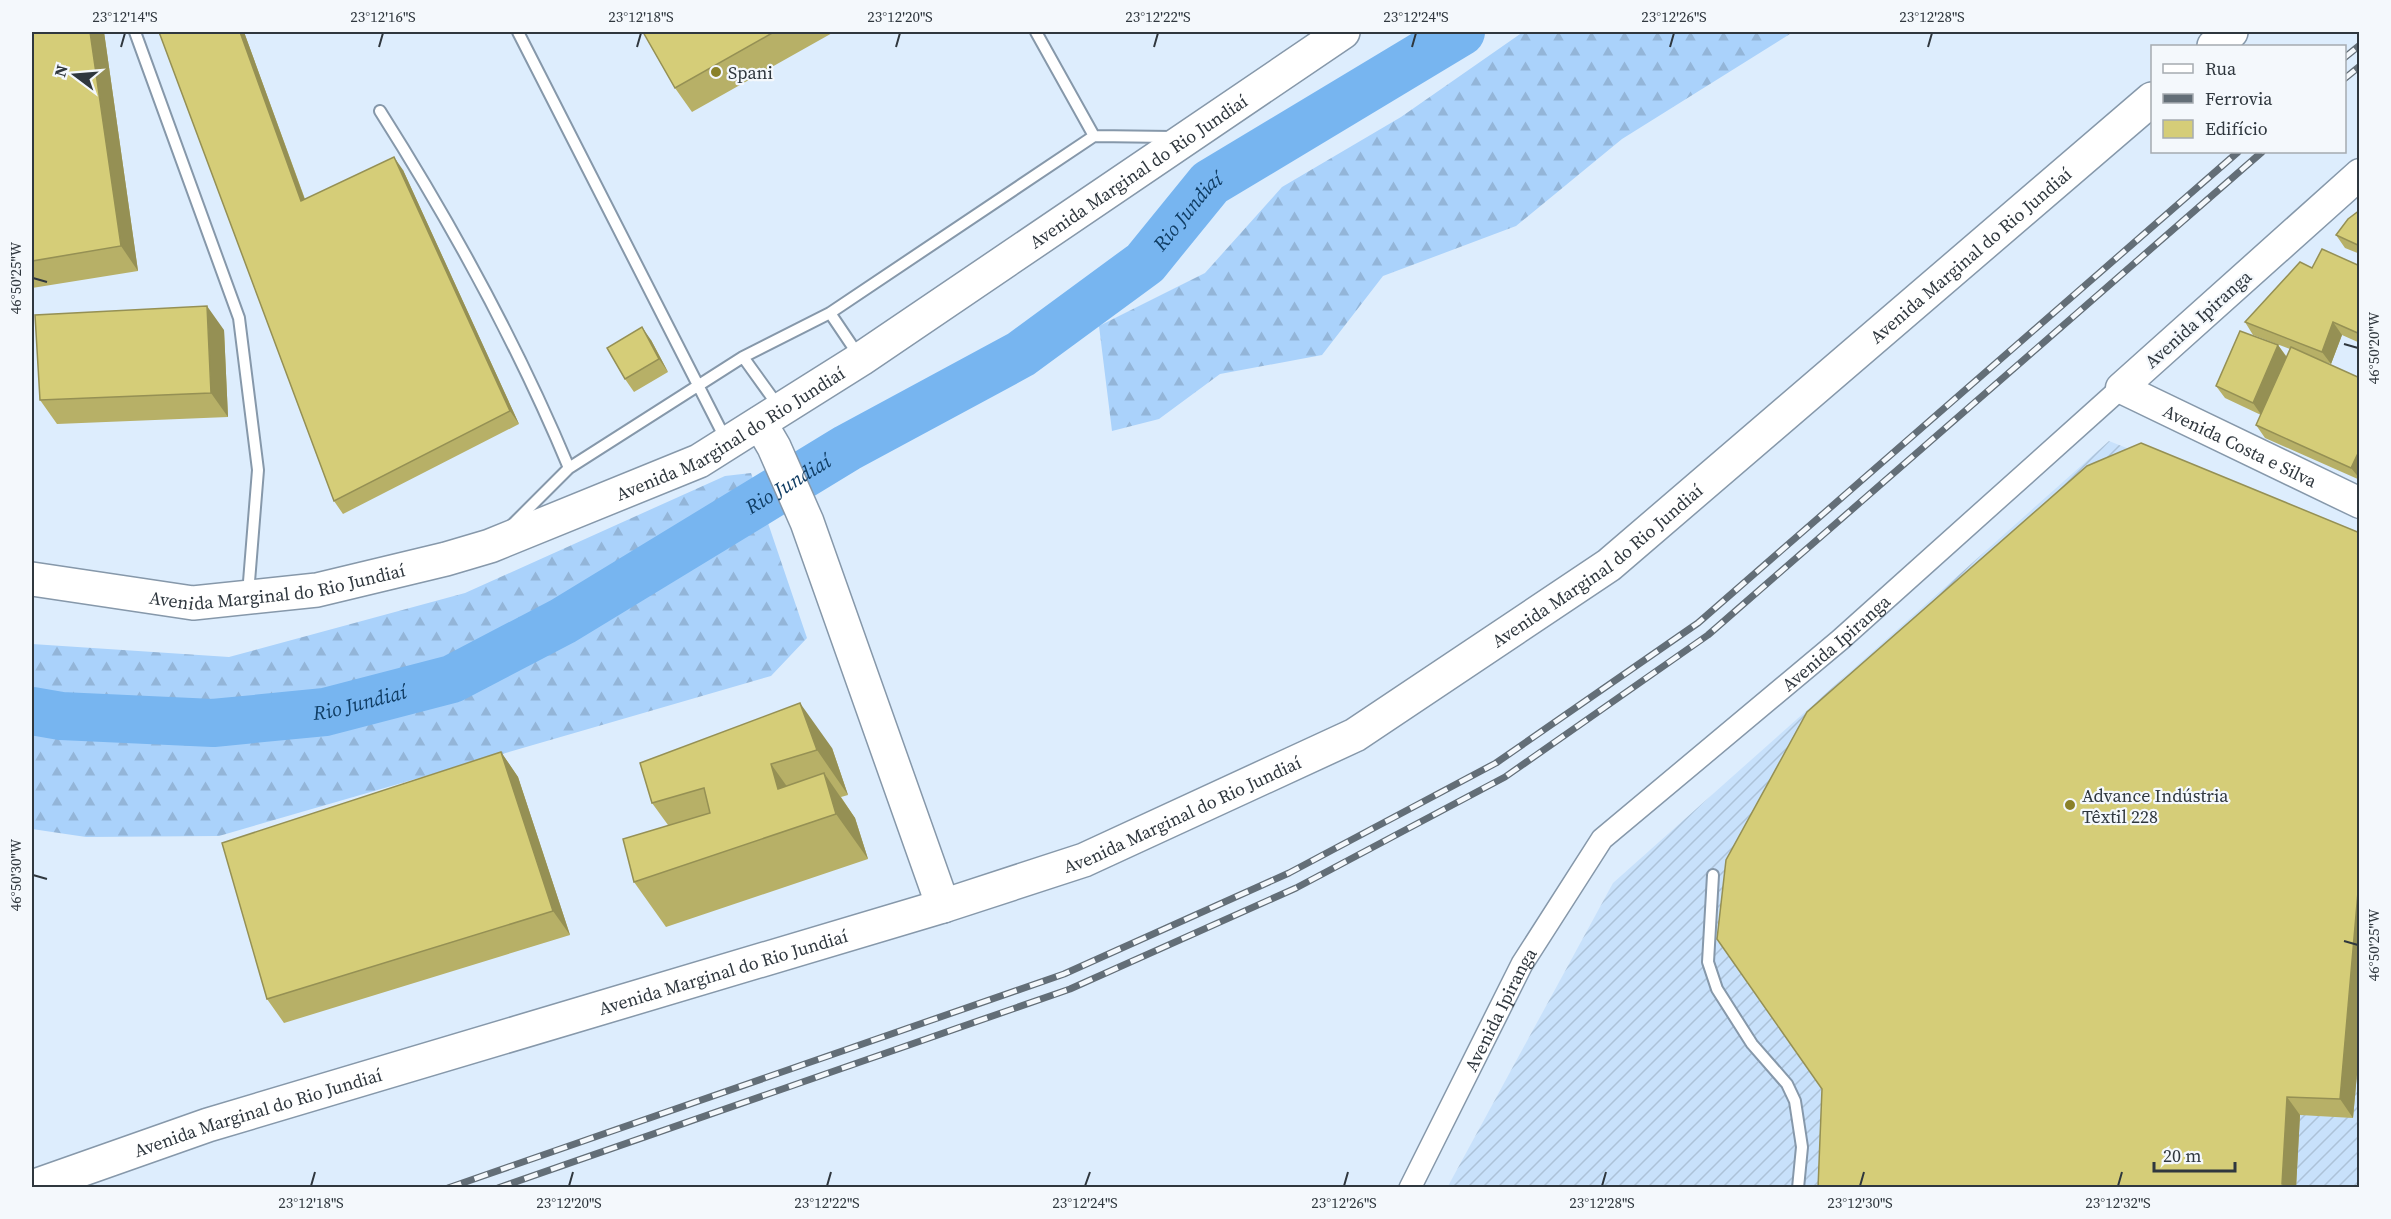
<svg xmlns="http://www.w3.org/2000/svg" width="2391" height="1219" font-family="'Source Serif 4',serif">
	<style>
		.industrial { fill: url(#industrial-furrows) }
		.forest { fill: url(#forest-firs) }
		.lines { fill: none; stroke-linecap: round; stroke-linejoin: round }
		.river { stroke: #77b5f0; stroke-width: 48 }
		.service-casing { stroke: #8698aa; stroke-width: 14 }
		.minor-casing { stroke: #8698aa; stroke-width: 24 }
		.secondary-casing { stroke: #8698aa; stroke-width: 33 }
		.primary-casing { stroke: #8698aa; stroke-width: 36 }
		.service { stroke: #fff; stroke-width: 10 }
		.minor { stroke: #fff; stroke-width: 21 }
		.secondary { stroke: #fff; stroke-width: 30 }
		.primary { stroke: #fff; stroke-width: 33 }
		.rail-casing { stroke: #636e77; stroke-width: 7 }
		.rail { stroke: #f4f8fc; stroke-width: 4.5; stroke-dasharray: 14; stroke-linecap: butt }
		.wall { fill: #b7b067 }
		.shaded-wall { fill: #959054 }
		.building { fill: #d5cd78; stroke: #959054; stroke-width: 1.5 }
		.ticks { fill: none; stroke: #2f373e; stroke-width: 2 }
		.poi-dot { fill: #8a8129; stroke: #f4f8fc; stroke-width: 2 }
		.labels { text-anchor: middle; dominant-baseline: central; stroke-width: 4.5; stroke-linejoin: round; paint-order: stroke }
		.poi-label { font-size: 18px; fill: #2f373e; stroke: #f4f8fc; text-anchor: start }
		.street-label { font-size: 18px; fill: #2f373e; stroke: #f4f8fc }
		.water-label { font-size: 20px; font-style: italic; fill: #103d64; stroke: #f4f8fc }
		.neatline { fill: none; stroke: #2f373e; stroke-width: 2 }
		.ticks-label { font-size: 15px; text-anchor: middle; fill: #2f373e }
	</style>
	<defs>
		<pattern id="industrial-furrows" width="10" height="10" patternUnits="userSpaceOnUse" patternTransform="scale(1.5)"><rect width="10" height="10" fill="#c8e1fb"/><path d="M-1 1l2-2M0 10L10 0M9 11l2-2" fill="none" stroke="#acc2d8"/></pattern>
		<pattern id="forest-firs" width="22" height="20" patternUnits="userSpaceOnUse" patternTransform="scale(1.5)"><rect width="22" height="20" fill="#aad2fb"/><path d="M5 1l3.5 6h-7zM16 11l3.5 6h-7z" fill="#93b5d8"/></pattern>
	</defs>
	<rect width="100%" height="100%" fill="#ddedfd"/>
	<path class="industrial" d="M2109,441L2359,540V1187L1447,1188L1613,883Z"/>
	<path class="forest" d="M1523,32H1793L1622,139L1516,226L1383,276L1322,355L1220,374L1159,419L1112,431L1099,326L1205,273L1282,187L1401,117Z
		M751,473L807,638L771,676L219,836L86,837L32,829V644L229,657L465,593L725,476Z"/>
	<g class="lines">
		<path class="river" id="s1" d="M32,711L61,716L213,723L325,712L452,679L563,621L847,448L1021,354L1145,263L1210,183L1461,32"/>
		<defs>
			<path id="service" d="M135,32L239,318L258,470L248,594
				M518,32L726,440
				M1036,32L1094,136L1172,137
				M380,111C451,223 518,346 569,468L511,526
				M830,313L859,356
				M743,357L779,407
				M569,468L743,357L830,313L1094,136
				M1713,875L1708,962L1717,989L1752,1044L1787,1084L1795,1101L1802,1147L1798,1188"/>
			<g id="minor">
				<path id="s2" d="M1410,1188L1522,964L1602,839L1840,640L2121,388"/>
			</g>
			<g id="secondary">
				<path id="s3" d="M2360,174L2121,388L2360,503"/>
			</g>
			<g id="primary">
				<path d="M2214,46L2231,32"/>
				<path d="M760,423L774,447L807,522L943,906"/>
				<path id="s4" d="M32,579L193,603L317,590L446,559L490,546L699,461L861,359L1343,32"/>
				<path id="s5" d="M32,1187L208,1125L943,906L1084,860L1355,735L1609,565L2152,99"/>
			</g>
		</defs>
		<use href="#service" class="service-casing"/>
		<use href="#minor" class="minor-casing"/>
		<use href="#secondary" class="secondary-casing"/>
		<use href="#primary" class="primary-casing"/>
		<use href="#service" class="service"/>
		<use href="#minor" class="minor"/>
		<use href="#secondary" class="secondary"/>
		<use href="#primary" class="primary"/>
		<defs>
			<path id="rail" d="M2344,58L2360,45
				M2344,79L2360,66
				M448,1188L1064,974L1289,873L1496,763L1698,623L2238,152
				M498,1188L1070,989L1296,888L1505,777L1708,635L2262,152"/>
		</defs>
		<use href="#rail" class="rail-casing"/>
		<use href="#rail" class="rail"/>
	</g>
	<path class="wall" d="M32,32H104L138,271L32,288Z
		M159,32H244L305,199L403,170L519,424L343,514L334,501Z
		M643,32H834L692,112L675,88Z
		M2360,210V254L2345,248L2336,235Z
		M2360,266V343L2342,335L2331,364L2319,360L2360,378V480L2265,438L2256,425L2261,415L2225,398L2216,386L2278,345L2287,357L2290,349L2253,335L2245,322L2312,268Z
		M224,330L228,417L57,424L40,400Z
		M651,340L668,372L634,392L625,379Z
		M2360,533V1041L2353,1118L2300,1115L2296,1188H1818Z
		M832,748L848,795L841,797L855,818L868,859L666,927L634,882L668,825L652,803L640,763Z
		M501,752L518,777L570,935L284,1023L267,999Z"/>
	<path class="shaded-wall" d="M90,32H104L138,271L121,246Z
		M240,32H244L310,214L301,201Z
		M394,157L403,170L519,424L510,411Z
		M207,306L224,330L228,417L211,393Z
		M2333,322L2342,335L2331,364L2322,352Z
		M642,327L651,340L668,372L659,359Z
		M2278,345L2287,358L2262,416L2253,403Z
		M2360,449V479L2351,468Z
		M800,703L832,748L848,795L817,750Z
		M501,752L518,777L570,935L553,911Z
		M771,764L803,809L778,789Z
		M824,773L855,818L868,859L836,814Z
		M2360,869V1041L2353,1118L2340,1099Z
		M2287,1097L2300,1115L2296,1188L2282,1184Z"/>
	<path class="building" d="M32,32H90L121,246L32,261Z
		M159,32H240L301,201L394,157L510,411L334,501Z
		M643,32H774L675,88Z
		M2360,210V246L2336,235L2348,219Z
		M2322,249L2360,266V334L2333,322L2322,352L2245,322L2300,262L2312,268Z
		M207,306L211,393L40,400L35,315Z
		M642,327L659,359L625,379L607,348Z
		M2240,331L2278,345L2253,403L2216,386Z
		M2291,347L2360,378V449L2351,468L2256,425Z
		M2141,443L2360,533V869L2340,1099L2287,1097L2282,1184L2296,1188H1818L1822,1089L1717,939L1726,860L1807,712L2087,466Z
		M800,703L817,750L771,764L778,789L824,773L836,814L634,882L623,839L710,813L704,788L652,803L640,763Z
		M501,752L553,911L267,999L222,843Z"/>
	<path class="ticks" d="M121,47L125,33M379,47L383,33M637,47L641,33M896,47L900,33M1154,47L1158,33M1412,47L1416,33M1670,47L1674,33M1928,47L1932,33M33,278L47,282M2344,344L2358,348M33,875L47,879M2344,941L2358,945M311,1186L315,1172M569,1186L573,1172M827,1186L831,1172M1085,1186L1090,1172M1344,1186L1348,1172M1602,1186L1606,1172M1860,1186L1864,1172M2118,1186L2122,1172"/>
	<g class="poi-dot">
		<circle cx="716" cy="72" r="6"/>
		<circle cx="2070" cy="805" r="6"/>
	</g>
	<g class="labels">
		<g class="poi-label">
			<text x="728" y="72">Spani</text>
			<text x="2082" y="795">Advance Indústria<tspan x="2082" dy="21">Têxtil 228</tspan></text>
		</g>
		<g class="street-label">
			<text stroke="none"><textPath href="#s4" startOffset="1218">Avenida Marginal do Rio Jundiaí</textPath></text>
			<text stroke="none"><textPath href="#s5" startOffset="2182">Avenida Marginal do Rio Jundiaí</textPath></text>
			<text transform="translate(2198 319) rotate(-42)">Avenida Ipiranga</text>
			<text stroke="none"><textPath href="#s4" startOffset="732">Avenida Marginal do Rio Jundiaí</textPath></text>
			<text stroke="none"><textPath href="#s3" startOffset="453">Avenida Costa e Silva</textPath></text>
			<text stroke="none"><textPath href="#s5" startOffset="1696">Avenida Marginal do Rio Jundiaí</textPath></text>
			<text stroke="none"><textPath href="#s4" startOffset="248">Avenida Marginal do Rio Jundiaí</textPath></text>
			<text stroke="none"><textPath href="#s2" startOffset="704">Avenida Ipiranga</textPath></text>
			<text stroke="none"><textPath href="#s5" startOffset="1210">Avenida Marginal do Rio Jundiaí</textPath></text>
			<text stroke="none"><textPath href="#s5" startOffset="724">Avenida Marginal do Rio Jundiaí</textPath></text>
			<text stroke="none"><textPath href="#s2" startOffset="200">Avenida Ipiranga</textPath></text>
			<text stroke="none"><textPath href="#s5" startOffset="238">Avenida Marginal do Rio Jundiaí</textPath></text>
		</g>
		<g class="water-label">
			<text stroke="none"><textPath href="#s1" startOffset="1302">Rio Jundiaí</textPath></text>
			<text stroke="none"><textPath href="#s1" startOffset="814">Rio Jundiaí</textPath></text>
			<text stroke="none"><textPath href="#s1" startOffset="330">Rio Jundiaí</textPath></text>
		</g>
	</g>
	<rect width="2391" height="1219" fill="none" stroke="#f4f8fc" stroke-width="66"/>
	<rect x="2151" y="45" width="195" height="108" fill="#f4f8fc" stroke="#a5abb0" stroke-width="1.5"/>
	<rect x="2163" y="64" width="30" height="9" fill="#ffffff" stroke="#a5abb0" stroke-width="1.5"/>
	<text x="2205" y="75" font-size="18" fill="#2f373e">Rua</text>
	<rect x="2163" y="94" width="30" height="9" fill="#636e77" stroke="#a5abb0" stroke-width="1.5"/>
	<text x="2205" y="105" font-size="18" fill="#2f373e">Ferrovia</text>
	<rect x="2163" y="120" width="30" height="18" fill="#d5cd78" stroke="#a5abb0" stroke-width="1.5"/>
	<text x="2205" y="135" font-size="18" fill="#2f373e">Edifício</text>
	<g transform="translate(75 75) rotate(286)" stroke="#f4f8fc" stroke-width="4.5" paint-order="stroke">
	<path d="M0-4.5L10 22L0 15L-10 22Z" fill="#2f373e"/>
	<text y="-9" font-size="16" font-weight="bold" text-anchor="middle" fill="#2f373e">N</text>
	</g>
	<path d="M2154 1162v9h81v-9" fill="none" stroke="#2f373e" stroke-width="3"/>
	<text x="2163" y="1162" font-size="18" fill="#2f373e" stroke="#f4f8fc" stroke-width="4.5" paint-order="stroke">20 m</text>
	<rect x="33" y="33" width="2325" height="1153" class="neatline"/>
	<g class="ticks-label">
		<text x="125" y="22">23°12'14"S</text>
		<text x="383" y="22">23°12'16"S</text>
		<text x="641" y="22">23°12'18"S</text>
		<text x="900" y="22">23°12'20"S</text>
		<text x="1158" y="22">23°12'22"S</text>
		<text x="1416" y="22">23°12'24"S</text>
		<text x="1674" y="22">23°12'26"S</text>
		<text x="1932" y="22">23°12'28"S</text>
		<text transform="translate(16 278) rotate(-90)" y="5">46°50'25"W</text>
		<text transform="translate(2374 348) rotate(-90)" y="5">46°50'20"W</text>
		<text transform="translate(16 875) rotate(-90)" y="5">46°50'30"W</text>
		<text transform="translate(2374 945) rotate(-90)" y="5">46°50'25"W</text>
		<text x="311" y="1208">23°12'18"S</text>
		<text x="569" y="1208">23°12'20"S</text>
		<text x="827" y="1208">23°12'22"S</text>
		<text x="1085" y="1208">23°12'24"S</text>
		<text x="1344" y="1208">23°12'26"S</text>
		<text x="1602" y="1208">23°12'28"S</text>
		<text x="1860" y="1208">23°12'30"S</text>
		<text x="2118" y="1208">23°12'32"S</text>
	</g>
</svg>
